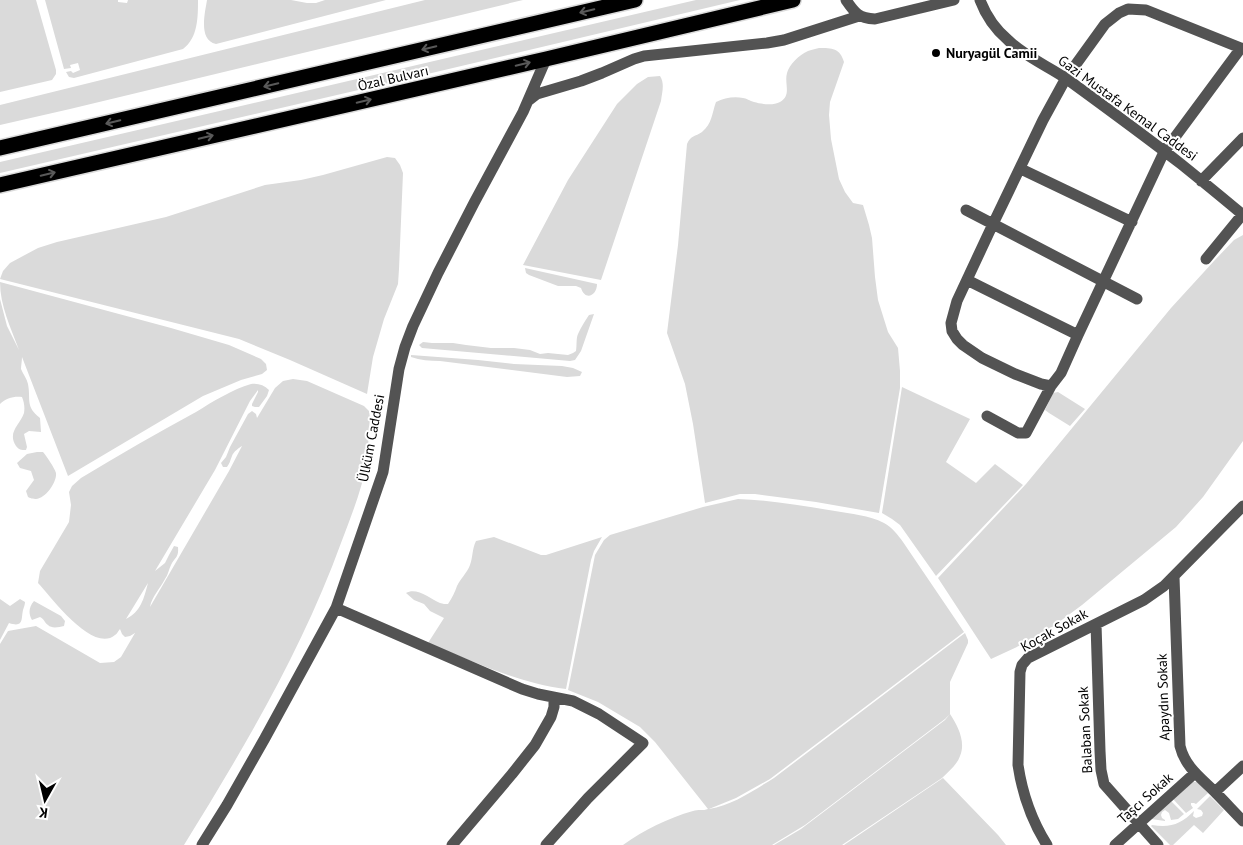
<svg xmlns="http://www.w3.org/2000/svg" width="1243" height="845" font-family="'PT Sans',sans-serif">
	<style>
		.green { fill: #dadada; fill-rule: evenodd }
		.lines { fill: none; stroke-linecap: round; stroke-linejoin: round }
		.highway-casing { stroke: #dbdbdb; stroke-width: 18 }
		.minor { stroke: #535353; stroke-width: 11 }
		.highway { stroke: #000; stroke-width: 15 }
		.oneway { stroke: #595959 }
		.poi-dot { fill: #000; stroke: #fff; stroke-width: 2 }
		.labels { text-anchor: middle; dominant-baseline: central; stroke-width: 4; stroke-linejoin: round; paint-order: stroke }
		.poi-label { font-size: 14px; font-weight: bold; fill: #000; stroke: #fff; text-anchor: start }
		.street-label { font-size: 14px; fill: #000; stroke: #fff }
	</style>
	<rect width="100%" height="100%" fill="#fff"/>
	<path class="green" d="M0,0H36L56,70V74L52,80L0,92Z
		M45,0H118V2L127,3L128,0H198C198,17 198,38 183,49L74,78L69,77L66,72L71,71L73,73L80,70L78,63L70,65L71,68L64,69Z
		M207,0H291L307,3H316L325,0H386L216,44C198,40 205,13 207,0Z
		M425,0H523L70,109L0,125V105Z
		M696,0H740L436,72L0,173V162Z
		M819,48C832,48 840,48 844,62L830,102L829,115L831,139L839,179L845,192L853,203L863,205L869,225L872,238L875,277L878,300L888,332L898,348L900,371V388L879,513L816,502L755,494H740L705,503L693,424L685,384L667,333L678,245L687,144C691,135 695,137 702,132C712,124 712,113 716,102C724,98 734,96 743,98C746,98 750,101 754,102C761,104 773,106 780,102C792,95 784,84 787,73C789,65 799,55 808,51C811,50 815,49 819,48Z
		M660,76C665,84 662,92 661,101L601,280L523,265L568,180L617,104L637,84L648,77Z
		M387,157L395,158L400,165L403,173L399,269L398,284L384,319L373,357L367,394L290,360L239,339L0,279L3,271L10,263L23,256L38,248L57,242L166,217L265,185L301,180L323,175Z
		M1243,235V441L1203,497L1176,527L1082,605L1055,625L1034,639L991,659L938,578L1026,484L1171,308L1214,261L1234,240Z
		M525,268L597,284C597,296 585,301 581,288L576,286H558L529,275L526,273Z
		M0,282L171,328L229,345L261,359L266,364L267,370L262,374L241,380L203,396L68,476L22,357C22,360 21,366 21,369C23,374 27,379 28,384C31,400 25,406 40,418L41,432L29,431L24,434L27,447L26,450C21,450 19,450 16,446C7,432 20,425 24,413C25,407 24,402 22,397C14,396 6,398 0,404V299L7,326L19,350C11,328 0,306 0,282Z
		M594,314L581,351L575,360L570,361L422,348L419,345L423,342L432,343H453L466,345L491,348H514L530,350L540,354L548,353L568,355L573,353L576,351C577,345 576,338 578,334C581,327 585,321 589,315Z
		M411,355L478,360L514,364L562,366L573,368L582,372L580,376L567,377L440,361C430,361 420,360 411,357Z
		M293,379L307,381L364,406L369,411L370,418C368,432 369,446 367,459C363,488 351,516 341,543C302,650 244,748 184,845H0V644L8,631L36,626L100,663L114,662L121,657L135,633L130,636L125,637L122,634L120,629C118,631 117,634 115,635C93,654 51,597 38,583L40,571L69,522L71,505L69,492L72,486L81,478C119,455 157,433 196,412C212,402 233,389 251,384C258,383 264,385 269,390L267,396L259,407H255L252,406V404L258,392V390L250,401L215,470L155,571L165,563L169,555L174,546L178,547C179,558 175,557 171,565C169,569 168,575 165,579C160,589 152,596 150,607L229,471L242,446C240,447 233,452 232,456C230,461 230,463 227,467H223L221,463L226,457L230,447L248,414L252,411L256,414L257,418L275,388L283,381ZM148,583C144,598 141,612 126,619Z
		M902,387L970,419L946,462L976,483L995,464L1023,485L936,576L900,525L892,519L882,513Z
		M1058,392L1085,409L1070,426L1049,413L1045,410L1053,393Z
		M37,452H43C47,457 54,467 56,473C57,482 46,498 36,499C34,499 29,498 28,497L26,491L34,480L31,471L20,468L17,463L27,454Z
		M738,499C771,500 803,506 835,511C851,514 869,515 884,523C892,527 898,535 903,542L964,632L770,779L736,798L709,809C733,805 754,790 774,778L965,633L968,640V643L950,682V714L945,719L805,825L772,845H623C644,830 668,818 693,811C698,809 703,811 708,809L655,742L640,727L598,702L568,690L595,555L604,540L610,535L703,507Z
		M494,537L541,555H546L602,537L594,551L591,560L566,689C517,683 473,661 428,643L444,618L430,611L424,604L414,600L406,593C417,587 430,599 440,603C443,604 445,604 448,604C452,598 455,592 457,586C460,579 467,573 470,565C473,557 472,549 476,541Z
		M0,599L10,606L20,599L25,602C25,604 24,607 23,610C21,619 24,628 9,623L0,640Z
		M34,601L61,616L65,621L64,626C59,627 52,629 48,625C44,622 45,620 40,617L32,620C28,613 29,607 34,601Z
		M950,714C958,726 966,742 960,756C957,765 948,772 942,778L842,845H774L801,829L945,720Z
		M943,778L998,835L1006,845H844Z
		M1193,782H1197L1208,793L1196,804L1194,803H1191V805L1193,808L1186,813L1173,799L1171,801L1184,814L1178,819L1171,820L1169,813L1165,810L1162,812L1161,815L1162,818L1165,820V821L1151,819Z
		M1210,796L1224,810L1203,833L1194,825L1173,845H1170L1151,826L1152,825C1171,828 1181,824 1194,811L1193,816L1196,818L1202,816L1203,813L1201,810L1197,809Z"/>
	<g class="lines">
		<defs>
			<path id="highway" d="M0,148L635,0
				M0,185L546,59L793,0"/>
		</defs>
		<use href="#highway" class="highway-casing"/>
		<path class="minor" d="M846,0C855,13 858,18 875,19L954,0
			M980,0C986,16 995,29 1008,40C1026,58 1051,67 1071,82C1108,109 1145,136 1181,164C1202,181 1223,198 1243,215
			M528,101L537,94L581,81L602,73L634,59L644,56L767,43L784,40L859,16
			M1021,169L1132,222
			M1201,181L1243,138
			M966,210L1137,299
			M1206,259L1242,215
			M967,280L1078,335
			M1051,386L1041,384L1015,374L982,358L963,345L957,339L952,331L951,323L957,301L993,224L1043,120L1066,78L1105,24L1119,13L1128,9L1146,10L1243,49
			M987,416L1018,433H1026L1051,386L1061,373L1078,335L1164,152L1241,48
			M1174,577L1180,746C1185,767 1201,778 1216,793C1225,802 1234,812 1243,821
			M336,608L522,689L538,694L573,701L599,714L643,743L588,798L546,845
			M1096,624L1100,751L1101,770L1104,784L1158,845
			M1215,792L1243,766
			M202,845L227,805L265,738L336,608L383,472L399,369L405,347L413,326L438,273L474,203L523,112L546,59
			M452,845L512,774L535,745L551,717L554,707V697
			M1047,845C1032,821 1022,792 1018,765L1020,672L1022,665L1028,658L1144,600L1164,586L1243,506
			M1115,845L1195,773"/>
		<use href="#highway" class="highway"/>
	</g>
	<defs><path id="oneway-shaft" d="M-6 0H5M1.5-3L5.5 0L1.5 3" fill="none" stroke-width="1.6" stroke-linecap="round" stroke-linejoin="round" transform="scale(1.25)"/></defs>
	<g class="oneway">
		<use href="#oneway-shaft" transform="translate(587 11) rotate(167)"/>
		<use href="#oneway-shaft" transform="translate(429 48) rotate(167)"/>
		<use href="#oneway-shaft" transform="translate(523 64) rotate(-13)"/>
		<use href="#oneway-shaft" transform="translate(271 85) rotate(167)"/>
		<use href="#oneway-shaft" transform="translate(364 101) rotate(-13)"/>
		<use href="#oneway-shaft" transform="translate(113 122) rotate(167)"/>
		<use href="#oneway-shaft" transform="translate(206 137) rotate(-13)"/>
		<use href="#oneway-shaft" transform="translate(48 174) rotate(-13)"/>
	</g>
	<circle class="poi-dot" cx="936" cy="53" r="5"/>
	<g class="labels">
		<g class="poi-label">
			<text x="946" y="53">Nuryagül Camii</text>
		</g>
		<g class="street-label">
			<text transform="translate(393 78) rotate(-13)">Özal Bulvarı</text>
			<text transform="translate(1128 108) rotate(36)">Gazi Mustafa Kemal Caddesi</text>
			<text transform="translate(371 438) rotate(-79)">Ülküm Caddesi</text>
			<text transform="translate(1054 630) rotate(-29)">Koçak Sokak</text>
			<text transform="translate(1163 697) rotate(-92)">Apaydın Sokak</text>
			<text transform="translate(1085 730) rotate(-93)">Balaban Sokak</text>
			<text transform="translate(1145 798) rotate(-42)">Taşcı Sokak</text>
		</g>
	</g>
	<g transform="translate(45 800) rotate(188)" stroke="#ffffff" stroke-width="4" paint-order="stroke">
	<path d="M0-4L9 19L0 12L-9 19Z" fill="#000000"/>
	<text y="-8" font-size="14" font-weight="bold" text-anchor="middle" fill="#000000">K</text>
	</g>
</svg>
